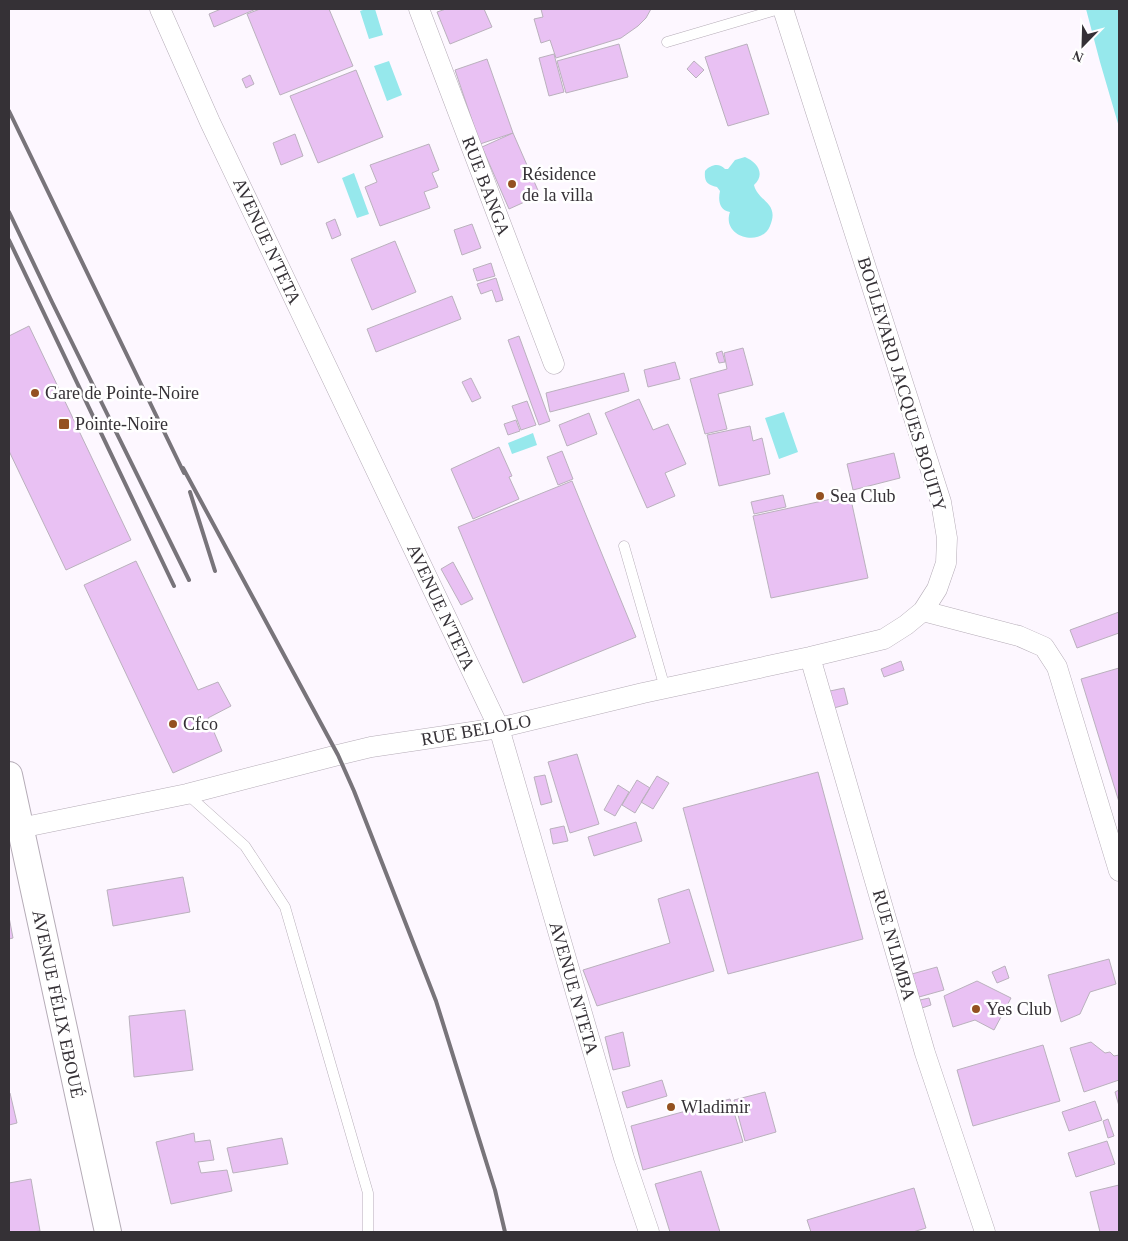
<svg xmlns="http://www.w3.org/2000/svg" width="1128" height="1241" font-family="'Times New Roman',serif">
	<style>
		.water { fill: #96e8ec }
		.building { fill: #e9c1f3; stroke: #bab1bd }
		.lines { fill: none; stroke-linecap: round; stroke-linejoin: round }
		.service-casing { stroke: #b5acb7; stroke-width: 11 }
		.minor-casing { stroke: #b5acb7; stroke-width: 21 }
		.tertiary-casing { stroke: #b5acb7; stroke-width: 28 }
		.service { stroke: #fff; stroke-width: 10 }
		.minor { stroke: #fff; stroke-width: 20 }
		.tertiary { stroke: #fff; stroke-width: 26 }
		.rail { stroke: #78747a; stroke-width: 4 }
		.poi-dot { fill: #945121; stroke: #fff; stroke-width: 2 }
		.labels { text-anchor: middle; dominant-baseline: central; stroke-width: 5; stroke-linejoin: round; paint-order: stroke }
		.poi-label { font-size: 18px; fill: #353136; stroke: #fff; text-anchor: start }
		.street-label { font-size: 18px; fill: #353136; stroke: #fff }
	</style>
	<rect width="100%" height="100%" fill="#fdf7ff"/>
	<path class="water" d="M366,9H375L383,35L369,39L360,11Z
		M1086,9H1119V127L1100,62Z
		M389,61L402,95L387,101L374,66Z
		M745,157C757,162 766,174 754,185C758,202 780,202 770,226C761,248 721,237 730,212C719,210 718,200 720,191L717,187C707,185 704,182 705,171C710,165 719,162 725,169H728L735,160Z
		M354,173L369,214L357,218L342,178Z
		M784,412L798,452L779,459L765,418Z
		M533,433L537,445L512,454L508,443Z"/>
	<path class="building" d="M221,9H256L214,27L209,14Z
		M260,9H329L353,66L280,95L247,14Z
		M446,9H484L492,27L450,44L437,12Z
		M541,9H651L646,18L638,26L621,38L556,58L550,40L541,43L534,19L543,17Z
		M619,44L628,77L566,93L557,61Z
		M747,44L769,114L728,126L705,57Z
		M554,54L564,92L549,96L539,58Z
		M487,59L513,133L480,144L455,70Z
		M694,61L704,70L696,78L687,69Z
		M356,70L383,137L318,163L290,96Z
		M250,75L254,84L246,88L242,79Z
		M513,133L540,195L509,209L482,147Z
		M295,134L303,156L281,165L273,143Z
		M429,144L439,170L432,173L438,187L424,192L430,208L380,226L365,187L377,182L370,165Z
		M335,219L341,235L332,239L326,223Z
		M472,224L481,248L462,255L454,230Z
		M395,241L416,292L372,310L351,259Z
		M491,263L495,276L477,281L473,269Z
		M496,278L503,300L496,302L492,290L481,294L477,284Z
		M452,296L461,319L376,352L367,329Z
		M29,326L131,540L66,570L9,451V336Z
		M519,336L550,421L539,425L508,340Z
		M743,348L753,385L718,394L727,429L705,434L690,379L727,369L724,353Z
		M722,351L725,362L719,363L716,353Z
		M675,362L680,379L648,387L644,370Z
		M624,373L629,391L550,412L546,393Z
		M471,378L481,398L472,402L462,382Z
		M639,399L653,430L668,424L686,464L665,473L675,496L647,508L605,413Z
		M527,401L536,425L521,430L512,406Z
		M589,413L597,434L567,446L559,425Z
		M516,420L520,431L508,435L504,424Z
		M750,426L753,441L762,438L770,474L719,486L707,435Z
		M499,447L512,476L509,477L519,499L473,519L451,469Z
		M562,451L573,479L558,485L547,457Z
		M894,453L900,478L853,490L847,464Z
		M572,481L636,637L523,683L458,527Z
		M783,495L786,507L754,514L751,502Z
		M850,495L868,578L771,598L753,516Z
		M136,561L198,690L218,682L231,706L208,718L222,751L173,773L84,585Z
		M453,562L473,599L461,605L441,569Z
		M1119,612V633L1077,648L1070,630Z
		M901,661L904,670L884,677L881,669Z
		M1119,668V802L1081,679Z
		M844,688L848,704L834,708L830,691Z
		M577,754L599,824L570,833L548,762Z
		M818,772L863,939L728,974L683,808Z
		M545,775L552,802L541,805L534,777Z
		M657,776L669,783L653,809L641,802Z
		M637,780L650,788L635,813L622,805Z
		M618,785L629,792L615,816L604,810Z
		M636,822L642,841L594,856L588,837Z
		M564,826L568,841L553,844L550,829Z
		M183,877L190,912L113,926L107,890Z
		M689,889L714,971L597,1006L583,970L670,943L658,899Z
		M9,917L13,938L9,939Z
		M1109,959L1116,984L1090,992L1080,1014L1061,1022L1048,975Z
		M1005,966L1009,978L997,983L992,972Z
		M937,967L944,990L919,997L912,974Z
		M977,981L1011,998L994,1030L975,1020L953,1027L944,996Z
		M929,998L931,1005L922,1008L920,1000Z
		M185,1010L193,1070L134,1077L129,1016Z
		M623,1032L630,1066L613,1070L605,1037Z
		M1091,1042L1105,1053L1110,1052L1114,1056L1119,1055V1080L1084,1092L1070,1048Z
		M1043,1045L1060,1101L973,1126L957,1070Z
		M662,1080L667,1096L627,1108L622,1092Z
		M1119,1090V1106L1115,1092Z
		M765,1092L776,1132L745,1141L734,1100Z
		M9,1093H10L17,1123L9,1125Z
		M730,1099L743,1142L643,1170L631,1126Z
		M1095,1101L1102,1120L1069,1131L1062,1112Z
		M1108,1119L1114,1136L1108,1138L1103,1121Z
		M194,1133L195,1142L210,1140L214,1160L198,1162L201,1173L227,1170L232,1191L171,1204L156,1142Z
		M282,1138L288,1164L233,1173L227,1148Z
		M1107,1141L1115,1164L1076,1177L1068,1153Z
		M701,1171L720,1232H670L655,1184Z
		M31,1179L40,1231L32,1232H9V1183Z
		M1119,1185V1232H1100L1090,1192Z
		M914,1188L926,1228L913,1232H811L807,1220Z"/>
	<g class="lines">
		<defs>
			<path id="service" d="M667,42L779,9
				M624,546L665,688
				M187,794L245,846L285,907L368,1193V1232"/>
			<path id="minor" d="M160,9L210,122L499,728L624,1158L649,1232
				M419,9L554,364
				M923,611L1019,636L1044,647L1057,667L1119,871
				M810,657L925,1053L985,1232
				M20,828L187,794L338,755L371,747L499,728L643,693L810,657L884,639L906,625L923,611L937,589L946,563L947,538L941,502L783,9"/>
			<path id="tertiary" d="M9,775L108,1232"/>
		</defs>
		<use href="#service" class="service-casing"/>
		<use href="#minor" class="minor-casing"/>
		<use href="#tertiary" class="tertiary-casing"/>
		<use href="#service" class="service"/>
		<use href="#minor" class="minor"/>
		<use href="#tertiary" class="tertiary"/>
		<path class="rail" d="M9,111L184,473
			M9,212L52,302L189,580
			M9,240L174,586
			M183,468L338,755L354,791L436,1001L495,1190L505,1232
			M190,492L215,571"/>
	</g>
	<g class="poi-dot">
		<circle cx="512" cy="184" r="5"/>
		<circle cx="35" cy="393" r="5"/>
		<rect x="58" y="418" width="12" height="12" rx="2.5"/>
		<circle cx="820" cy="496" r="5"/>
		<circle cx="173" cy="724" r="5"/>
		<circle cx="976" cy="1009" r="5"/>
		<circle cx="671" cy="1107" r="5"/>
	</g>
	<g class="labels">
		<g class="poi-label">
			<text x="522" y="174">Résidence<tspan x="522" dy="21">de la villa</tspan></text>
			<text x="45" y="393">Gare de Pointe-Noire</text>
			<text x="75" y="424">Pointe-Noire</text>
			<text x="830" y="496">Sea Club</text>
			<text x="183" y="724">Cfco</text>
			<text x="986" y="1009">Yes Club</text>
			<text x="681" y="1107">Wladimir</text>
		</g>
		<g class="street-label">
			<text transform="translate(486 186) rotate(69)">RUE BANGA</text>
			<text transform="translate(267 241) rotate(65)">AVENUE N'TETA</text>
			<text transform="translate(902 384) rotate(73)">BOULEVARD JACQUES BOUITY</text>
			<text transform="translate(441 607) rotate(65)">AVENUE N'TETA</text>
			<text transform="translate(476 730) rotate(-10)">RUE BELOLO</text>
			<text transform="translate(894 945) rotate(74)">RUE N'LIMBA</text>
			<text transform="translate(574 988) rotate(74)">AVENUE N'TETA</text>
			<text transform="translate(58 1004) rotate(78)">AVENUE FÉLIX EBOUÉ</text>
		</g>
	</g>
	<rect width="1128" height="1241" fill="none" stroke="#353136" stroke-width="20"/>
	<g transform="translate(1083 45) rotate(203)" stroke="#ffffff" stroke-width="4" paint-order="stroke">
	<path d="M0-4L9 19L0 12L-9 19Z" fill="#353136"/>
	<text y="-8" font-size="14" font-weight="bold" text-anchor="middle" fill="#353136">N</text>
	</g>
</svg>
